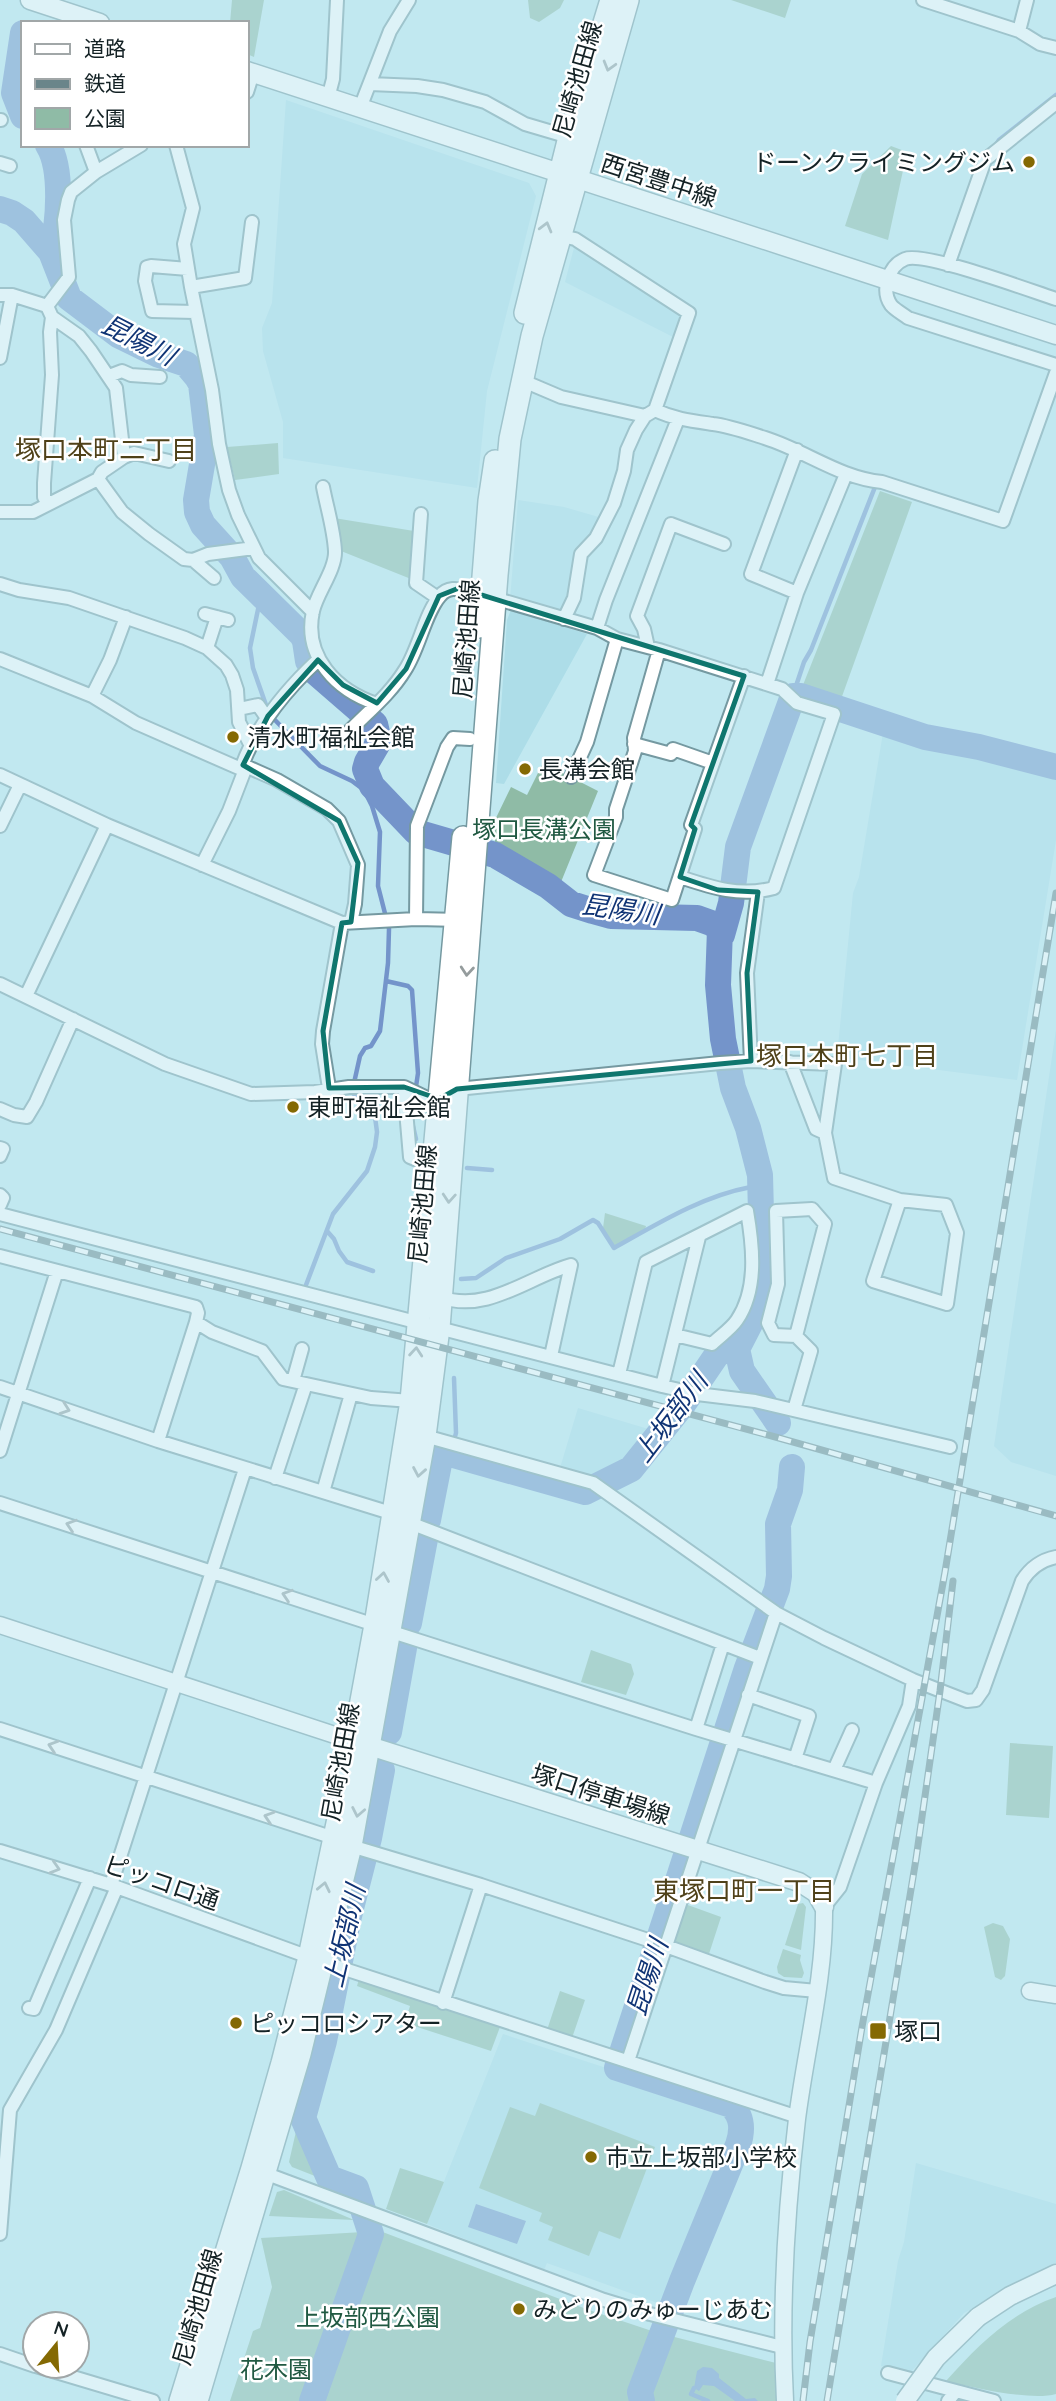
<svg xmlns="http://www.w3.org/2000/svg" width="1056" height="2401" font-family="Quicksand,'Noto Sans JP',sans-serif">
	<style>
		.built { fill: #addde8 }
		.green { fill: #8fbba6 }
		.water { fill: #7494ca }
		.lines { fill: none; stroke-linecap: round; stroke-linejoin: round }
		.stream { stroke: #7494ca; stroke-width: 4.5 }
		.river { stroke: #7494ca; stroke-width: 26 }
		.minor-casing { stroke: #7599a1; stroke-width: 16 }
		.tertiary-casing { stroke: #7599a1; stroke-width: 19 }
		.secondary-casing { stroke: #7599a1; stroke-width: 21 }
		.primary-casing { stroke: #7599a1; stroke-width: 24 }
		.minor { stroke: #fff; stroke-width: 12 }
		.tertiary { stroke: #fff; stroke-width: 16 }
		.secondary { stroke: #fff; stroke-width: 18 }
		.primary { stroke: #fff; stroke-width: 21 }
		.rail-casing { stroke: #6a858a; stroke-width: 7 }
		.rail { stroke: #fff; stroke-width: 4.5; stroke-dasharray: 13; stroke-linecap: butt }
		.secondary-bridge-casing { stroke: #7599a1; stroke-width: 21; stroke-linecap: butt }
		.secondary-bridge { stroke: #fff; stroke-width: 18 }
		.oneway { stroke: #959c9d }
		.marked { fill: none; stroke: #0f766e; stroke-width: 5; stroke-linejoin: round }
		.poi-dot { fill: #846903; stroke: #fff; stroke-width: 2.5 }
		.labels { text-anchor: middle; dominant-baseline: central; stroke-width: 5; stroke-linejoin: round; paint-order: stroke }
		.street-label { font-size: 24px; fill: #142225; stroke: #fff }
		.poi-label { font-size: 24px; fill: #142225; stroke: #fff; text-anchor: start }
		.park-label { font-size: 24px; fill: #205942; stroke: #fff }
		.water-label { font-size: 26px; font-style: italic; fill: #103475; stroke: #fff }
		.neighbourhood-label { font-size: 26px; fill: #4f4119; stroke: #fff }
	</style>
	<rect width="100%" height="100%" fill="#c1e8f0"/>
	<path class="built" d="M286,100L529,183L536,196L487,391L477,488L283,458V422L263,351L262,328L272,303Z
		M575,244L685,311L673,337L565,282Z
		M518,500L564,507L602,518L589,540L571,598L562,616L510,600Z
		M511,610L587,634L504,784L496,783L507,620Z
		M884,727L926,740L992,754L1056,771V840L1017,1080L837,1057L853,893L859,877Z
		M1056,1030V1476L1011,1462L994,1446Z
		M578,1408L655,1431L627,1468L596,1479L560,1468Z
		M503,2034L728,2108L738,2132L666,2306L547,2263L544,2270L427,2224Z
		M916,2163L1056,2204V2263L964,2313L909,2374L881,2366L898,2261L904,2242Z"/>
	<path class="green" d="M232,0H264L254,57L247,54V23H230Z
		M528,0H564L560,8L539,22L530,18Z
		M731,0H791L785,18Z
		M891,146L907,152L888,240L845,226L862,174Z
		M278,443L279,474L235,480L227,447Z
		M880,491L912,502L840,702L801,690Z
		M334,518L414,531L411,579L341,551Z
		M543,763L598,791L561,882L495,846V820L511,787L527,795Z
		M605,1213L646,1226L645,1230L615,1247L603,1228Z
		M591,1650L631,1664L634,1674L626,1695L581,1682Z
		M1010,1743L1053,1746L1049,1818L1006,1815Z
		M803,1903L806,1907L801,1950L785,1945L798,1904Z
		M685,1904L721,1917L708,1957L677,1946L673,1938Z
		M993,1923L1003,1926L1010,1939L1005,1976L1001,1980L995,1977L984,1927Z
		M783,1949L801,1955L800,1960L804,1973L802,1978L784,1977L778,1973L777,1967Z
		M359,1979L500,2027L491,2051L405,2023L410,2006L357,1986Z
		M560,1991L585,2000L572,2038L547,2030Z
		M540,2103L655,2147L620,2239L599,2231L589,2256L548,2240L553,2227L539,2221L542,2213L479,2188L510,2107L535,2116Z
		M297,2127L320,2178L292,2167L289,2162Z
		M400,2168L444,2182L427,2224L386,2209Z
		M284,2190L354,2220L269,2216L277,2192Z
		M380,2231L589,2310L655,2332L776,2363L777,2401H230L253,2331L260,2328L272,2287L261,2238Z
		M1056,2297V2394C1031,2401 975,2388 946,2381C978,2345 1010,2313 1056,2297Z"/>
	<path class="water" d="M476,2204L526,2221L517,2244L468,2227Z
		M703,2367L712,2368L719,2374V2378L746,2399L755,2398L758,2401H735L714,2386L703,2385L699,2391L694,2388L697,2371Z"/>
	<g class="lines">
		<path class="stream" d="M995,146L999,140L1056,95
			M261,595L250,648L253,668L266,705L272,717L320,766L352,781L364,790L372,806L380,832L378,886L389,929L388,963L380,1031L371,1046L365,1048L360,1056L352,1092L375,1117L377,1132L375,1147L367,1171L333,1214L306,1285
			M793,695L804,662L811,650L875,487
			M386,981L408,986L412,990L418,1073L412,1114
			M413,1126L416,1139
			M467,1168L492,1170
			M327,1231L334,1239L339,1251L347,1262L373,1271
			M461,1279L476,1278L506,1258L560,1239L593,1220L598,1223L614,1248C657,1224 702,1196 751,1187
			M450,1454L456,1433L454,1378
			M694,2388L691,2394L708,2401
			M316,2389L326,2392L323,2401"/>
		<path class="river" d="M23,33L14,93L23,116
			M48,145C63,169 59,225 51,252
			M0,209L12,213L24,221L51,252L69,298L118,335L159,355L186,364L197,377L201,384L207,435L196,500L197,512L203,525L232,557L243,577L302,635L305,641L308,661L315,672L375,724L378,737L377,745L367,762L365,769L372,786L416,832L495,855L548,886L571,904L593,911L611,916L697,918L711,923L720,929L718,985L723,1039L733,1088L748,1128L760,1175L762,1251L766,1274L756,1312L737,1349L742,1371L778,1423
			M722,935L731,903L738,847L793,696H801L925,737L979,747L1056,767
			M428,1520L440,1459L443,1455L450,1454L585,1492L631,1469L684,1403L716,1356L745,1329
			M409,1623L425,1539
			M389,1732L404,1648
			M312,2401L371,2234L356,2188L329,2178L303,2118L324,2041L349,1916L369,1838L382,1770
			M642,2401L640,2392L682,2281L738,2145C743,2130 743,2117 731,2105L617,2068L747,1668L777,1589L779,1576L778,1524L790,1490L792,1467"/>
		<defs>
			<path id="minor" d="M923,0L1019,31L1040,44L1056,48
				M1019,31L1027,0
				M370,84L417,86L443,90L485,102L525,124L569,137
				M247,92L253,73
				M328,98L333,79L337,0
				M360,108L390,31L409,0
				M0,120H1
				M86,145L96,172
				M176,145L193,208L184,244L191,287L212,390L219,444L229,490L238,515L259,558L313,612
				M0,163L10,166
				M561,236L575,239L689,313L655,410
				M948,265L985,160L1056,103
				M188,269L151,266L147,267L145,281L152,311L195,312
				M191,287L245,278L252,222
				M0,295H12L47,306L69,277L64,220L68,200L71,192L96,172L141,145
				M1056,299C1031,291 924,251 905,259C888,266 881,291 891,305C895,310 903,314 908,318L1056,365
				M0,358L12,295
				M109,376L122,371L131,375L160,377
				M521,380L561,397L645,416
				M797,450L751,574L797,593
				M124,457L134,453L169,461
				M98,479L122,512L149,534L184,559L193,560L208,554L254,548
				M323,487C327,508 334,530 335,551C336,569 317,593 313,611C303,657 337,691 377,704
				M48,504L44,497V483L52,375L50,332L52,317
				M0,512H33L98,479L102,472L124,457L116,388L91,351L79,336L52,317L47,306
				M421,514L416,583L438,598
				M193,560L214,578
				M0,584L19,590L69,598L185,638L207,648L226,665L232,675L237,690L239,722L250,744
				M205,614L228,620
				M564,619L574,598L581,554L596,538L614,503L624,471L627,450L636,430L645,416L655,410C674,419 692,421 713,424C730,426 749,433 765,438C806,451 840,478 882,482L1003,521L1056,373
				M597,628L606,600L678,419
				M648,647L644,629L637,616L671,524L724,544
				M207,648L217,617
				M659,650L634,738L635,751L616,809V817L594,875L672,900L695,829L691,825L744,676
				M0,659L92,696L136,723L241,769
				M767,684L797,593L846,474
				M92,696L110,660L126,617
				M239,709L258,705L267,718
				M339,742C360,718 388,698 405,670C419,649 425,613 440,596C448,586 459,589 470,591L597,628L617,639L659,650L782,689L797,703L834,714L774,888C740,897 713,888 680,877
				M634,744L671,754L673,749L713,763
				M243,765L277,780L327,809L339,821L358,865L355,904L351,922
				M0,775L107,825L342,923L416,919L461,920
				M571,777L587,742L617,639
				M0,826L20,785
				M202,865L229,811L244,772L241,769C255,727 286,690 318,660
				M416,919L417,826L447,747L453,738L470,739
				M0,984L165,1064L251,1094L315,1092L349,1087H404L427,1098L439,1099L457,1089L720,1063L751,1061L835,1064L825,1133L834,1178L900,1200L946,1205L957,1233L947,1304L873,1281L900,1200
				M26,996L107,825
				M751,1061L747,973L758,892
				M790,1062L816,1129L825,1133
				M404,1087L410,1157L422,1162H433
				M329,1088L322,1044L323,1031L342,923
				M0,1109L14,1115L27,1117L36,1102L73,1019
				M0,1148L3,1149L0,1156
				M0,1195L3,1198L0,1205
				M0,1214L662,1386L697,1394L755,1401L950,1447
				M0,1256L196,1307L198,1313L196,1322L158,1441
				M440,1297C487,1314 528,1277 571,1265L551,1356
				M196,1322L212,1332L262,1351L283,1379L371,1398L411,1401
				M619,1374L646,1262L747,1211C753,1246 758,1289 737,1320C731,1329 720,1336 712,1344L675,1335
				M293,1381L302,1349
				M662,1386L699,1237
				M0,1387L158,1441L394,1514
				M794,1410L811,1351L796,1336L774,1335L768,1323L778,1284L776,1211L812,1209L825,1224L796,1336
				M425,1436L593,1483L776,1613L824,1638L913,1680L967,1701L976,1700L983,1690L1022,1581C1030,1568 1041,1560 1056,1557
				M0,1451L57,1271
				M275,1478L306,1384
				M323,1492L351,1394
				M0,1503L375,1625
				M410,1523L760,1658
				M389,1631L696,1729L876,1783
				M748,1695L809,1716L795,1759
				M0,1729L334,1838
				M696,1729L723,1644
				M834,1770L852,1730
				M351,1846L481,1885L648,1940
				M0,1851L111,1885L309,1957
				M111,1885L245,1469
				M824,1907L840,1887L876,1783L909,1706L913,1680
				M666,1946L765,1982L784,1988L817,1991
				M323,1962L798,2117
				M443,2003L481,1885
				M29,2008L34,2009L90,1878
				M628,2061L776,1613
				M259,2171L604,2300L650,2314L782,2347
				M0,2234L10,2110L56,2030L117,1887
				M0,2354L35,2366
				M36,2366L153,2401
				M888,2373L956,2391
				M948,2401L956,2391L994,2401"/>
			<path id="tertiary" d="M0,1625L353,1741
				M1030,1991L1056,1995
				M785,2401C780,2307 786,2212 797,2119C806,2048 825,1978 824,1907"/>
			<path id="secondary" d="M30,0L100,23
				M247,71L1056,335
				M357,1742L799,1882L816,1893L824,1907
				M978,2317L1010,2296L1056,2274"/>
			<path id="primary" d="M525,313L569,137L611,0
				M479,627L489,501L495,461
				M180,2401L252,2168L282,2063L309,1957L349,1766L375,1625L411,1401L463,837
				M197,2401L300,2054L351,1846L425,1436L439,1328L497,575L510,439L532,336L628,0"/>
		</defs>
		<use href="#minor" class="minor-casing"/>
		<use href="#tertiary" class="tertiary-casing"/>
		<use href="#secondary" class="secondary-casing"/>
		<use href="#primary" class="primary-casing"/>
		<use href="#minor" class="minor"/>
		<use href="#tertiary" class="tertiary"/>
		<use href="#secondary" class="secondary"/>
		<use href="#primary" class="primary"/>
		<defs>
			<path id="rail" d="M0,1229L779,1438L1056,1516
				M803,2401L810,2342L862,2027L945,1572L1056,893
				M827,2401L916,1859L940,1691L953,1581"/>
		</defs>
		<use href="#rail" class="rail-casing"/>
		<use href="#rail" class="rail"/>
		<defs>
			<path id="secondary-bridge" d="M905,2401L936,2358L978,2317"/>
		</defs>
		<use href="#secondary-bridge" class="secondary-bridge-casing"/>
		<use href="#secondary-bridge" class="secondary-bridge"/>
	</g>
	<defs><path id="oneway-chevron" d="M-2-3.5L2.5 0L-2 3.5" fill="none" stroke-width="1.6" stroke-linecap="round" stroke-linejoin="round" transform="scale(1.75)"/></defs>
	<g class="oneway">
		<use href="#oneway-chevron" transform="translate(609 66) rotate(106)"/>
		<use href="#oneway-chevron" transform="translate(546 227) rotate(-75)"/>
		<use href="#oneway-chevron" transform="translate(467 971) rotate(95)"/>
		<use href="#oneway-chevron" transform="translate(449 1198) rotate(94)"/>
		<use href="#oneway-chevron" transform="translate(416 1352) rotate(-85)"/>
		<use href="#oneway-chevron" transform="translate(65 1409) rotate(19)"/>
		<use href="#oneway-chevron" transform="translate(419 1472) rotate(100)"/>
		<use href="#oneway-chevron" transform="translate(71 1525) rotate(-162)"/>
		<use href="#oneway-chevron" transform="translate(383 1577) rotate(-81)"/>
		<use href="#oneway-chevron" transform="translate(287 1595) rotate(-162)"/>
		<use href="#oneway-chevron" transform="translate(53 1746) rotate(-162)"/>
		<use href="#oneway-chevron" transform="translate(358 1812) rotate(101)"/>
		<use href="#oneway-chevron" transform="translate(269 1817) rotate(-162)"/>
		<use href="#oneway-chevron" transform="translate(55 1868) rotate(17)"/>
		<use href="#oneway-chevron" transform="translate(324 1887) rotate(-78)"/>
	</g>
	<path d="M0 0H1056V2401H0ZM459,588L744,676L691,825L695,829L680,877L718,890L758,892L747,973L751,1061L457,1089L439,1099L404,1087L329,1088L323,1031L342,923L351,922L358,863L339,821L243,765L268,716L318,660L343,685L377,703L406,669L439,596Z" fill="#c1e8f0" fill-opacity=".55" fill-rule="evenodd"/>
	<path class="marked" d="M459,588L744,676L691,825L695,829L680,877L718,890L758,892L747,973L751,1061L457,1089L439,1099L404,1087L329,1088L323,1031L342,923L351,922L358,863L339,821L243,765L268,716L318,660L343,685L377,703L406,669L439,596Z"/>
	<g class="poi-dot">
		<circle cx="1029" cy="162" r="7"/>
		<circle cx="233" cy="737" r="7"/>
		<circle cx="525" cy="769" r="7"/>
		<circle cx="293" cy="1107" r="7"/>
		<circle cx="236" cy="2023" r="7"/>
		<rect x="869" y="2022" width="18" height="18" rx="3.5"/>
		<circle cx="591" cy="2157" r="7"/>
		<circle cx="519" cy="2309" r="7"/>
	</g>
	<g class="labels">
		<g class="street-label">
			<text transform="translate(577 79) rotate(-74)">尼崎池田線</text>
			<text transform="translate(659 180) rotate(18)">西宮豊中線</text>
			<text transform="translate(466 639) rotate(-86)">尼崎池田線</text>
			<text transform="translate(422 1204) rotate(-85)">尼崎池田線</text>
			<text transform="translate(340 1762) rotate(-80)">尼崎池田線</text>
			<text transform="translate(601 1794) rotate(18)">塚口停車場線</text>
			<text transform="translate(162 1882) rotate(19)">ピッコロ通</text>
			<text transform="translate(197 2307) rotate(-74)">尼崎池田線</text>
		</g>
		<g class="poi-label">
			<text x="1015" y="162" text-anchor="end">ドーンクライミングジム</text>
			<text x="247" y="737">清水町福祉会館</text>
			<text x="539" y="769">長溝会館</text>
			<text x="307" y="1107">東町福祉会館</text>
			<text x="250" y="2023">ピッコロシアター</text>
			<text x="894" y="2031">塚口</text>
			<text x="605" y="2157">市立上坂部小学校</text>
			<text x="533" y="2309">みどりのみゅーじあむ</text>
		</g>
		<g class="park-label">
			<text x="544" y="829">塚口長溝公園</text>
			<text x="368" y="2317">上坂部西公園</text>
			<text x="276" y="2369">花木園</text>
		</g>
		<g class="water-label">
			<text transform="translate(139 340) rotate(27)">昆陽川</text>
			<text transform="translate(621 909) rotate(8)">昆陽川</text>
			<text transform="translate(670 1417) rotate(-53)">上坂部川</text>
			<text transform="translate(344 1936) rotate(-77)">上坂部川</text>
			<text transform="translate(647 1977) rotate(-72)">昆陽川</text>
		</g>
		<g class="neighbourhood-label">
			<text x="106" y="449">塚口本町二丁目</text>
			<text x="847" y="1055">塚口本町七丁目</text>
			<text x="744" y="1890">東塚口町一丁目</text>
		</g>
	</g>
	<rect x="21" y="21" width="228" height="126" fill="#ffffff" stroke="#a1a7a8" stroke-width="2"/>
	<rect x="35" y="44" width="35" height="10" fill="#ffffff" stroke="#a1a7a8" stroke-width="2"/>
	<text x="84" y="56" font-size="21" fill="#142225">道路</text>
	<rect x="35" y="79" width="35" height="10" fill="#6a858a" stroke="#a1a7a8" stroke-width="2"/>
	<text x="84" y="91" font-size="21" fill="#142225">鉄道</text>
	<rect x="35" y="108" width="35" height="21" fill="#8fbba6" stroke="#a1a7a8" stroke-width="2"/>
	<text x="84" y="126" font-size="21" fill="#142225">公園</text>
	<g transform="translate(56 2345) rotate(18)"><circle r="33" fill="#ffffff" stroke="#a1a7a8" stroke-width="2"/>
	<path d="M0-5L12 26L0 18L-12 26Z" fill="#846903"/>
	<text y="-10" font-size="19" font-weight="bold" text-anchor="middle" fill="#142225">N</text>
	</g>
</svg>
